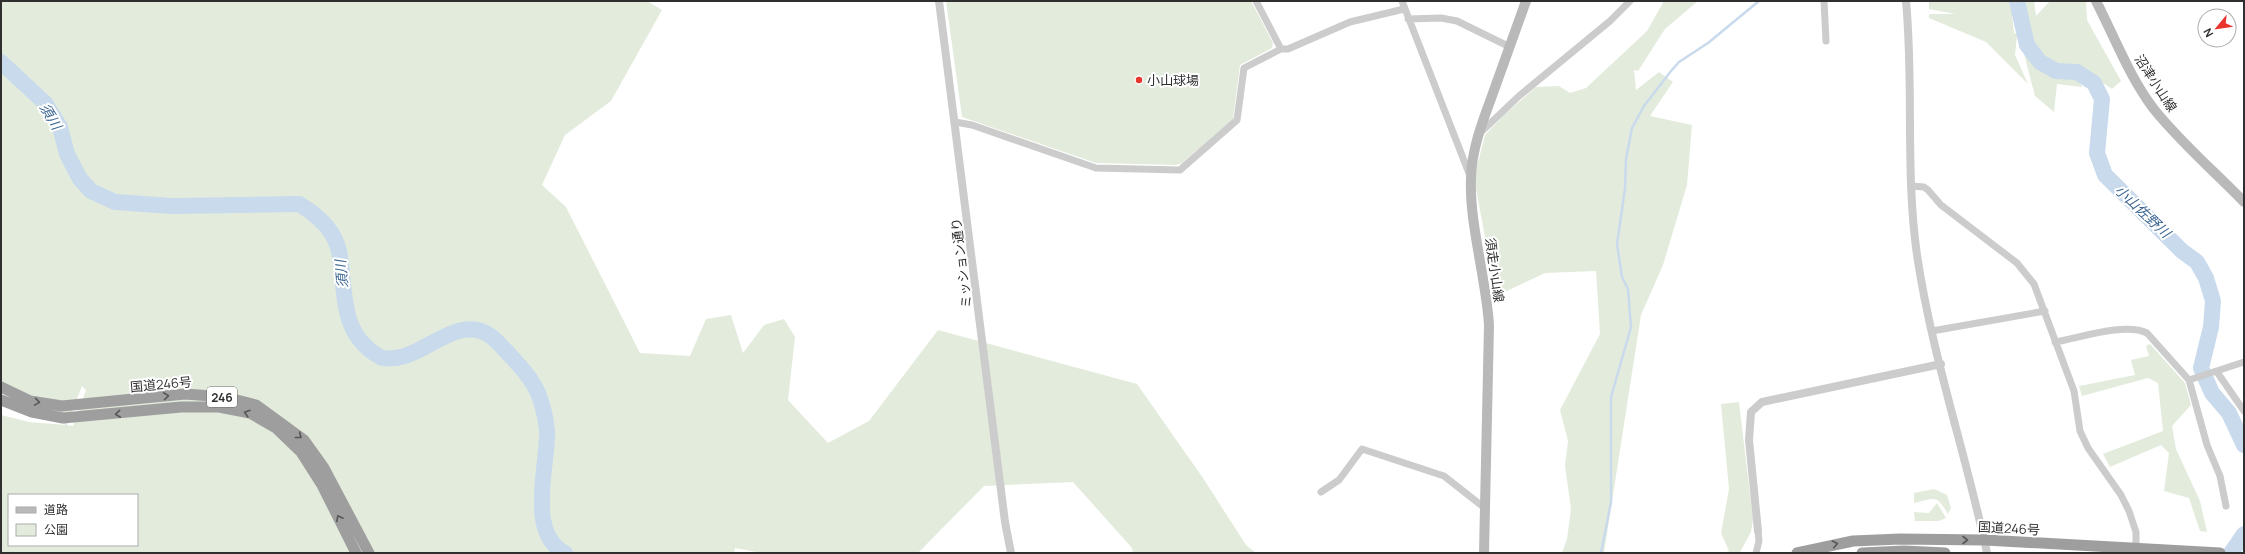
<svg xmlns="http://www.w3.org/2000/svg" width="2245" height="554" font-family="Manrope,'Noto Sans JP',sans-serif">
	<style>
		.green { fill: #e3ecdc; fill-rule: evenodd }
		.lines { fill: none; stroke-linecap: round; stroke-linejoin: round }
		.stream { stroke: #c8daec; stroke-width: 2.5 }
		.river { stroke: #c8daec; stroke-width: 16 }
		.minor { stroke: #ccc; stroke-width: 7 }
		.tertiary { stroke: #ccc; stroke-width: 8 }
		.secondary { stroke: #b9b9b9; stroke-width: 10 }
		.trunk { stroke: #9e9e9e; stroke-width: 11 }
		.oneway { stroke: #565656 }
		.poi-dot { fill: #e9352d; stroke: #fff; stroke-width: 1.5 }
		.labels { text-anchor: middle; dominant-baseline: central; stroke-width: 4; stroke-linejoin: round; paint-order: stroke }
		.shield { fill: #fff; stroke: #6d6d6d; stroke-width: 1 }
		.shield-label { font-size: 12px; font-weight: bold; fill: #2f2f2f }
		.poi-label { font-size: 13px; fill: #2f2f2f; stroke: #fff; text-anchor: start }
		.street-label { font-size: 13px; fill: #2f2f2f; stroke: #fff }
		.water-label { font-size: 14px; font-style: italic; fill: #3b6692; stroke: #fff }
	</style>
	<rect width="100%" height="100%" fill="#fff"/>
	<path class="green" d="M1,1H647L662,10L611,101L565,135L542,185L566,207L640,353L690,356L706,319L731,315L743,353L764,325L784,319L795,337L788,400L828,443L869,421L938,330L1137,384L1203,478L1246,545L1256,553H1133L1132,548L1073,482L984,486L918,553H762L735,548L734,553H1V415L29,422L66,425L1,389ZM82,386L86,390L73,426L67,425ZM9,495H137V545H9Z
		M946,1H1251L1273,43L1272,48L1240,65L1233,119L1182,163L1176,165L1096,163L962,117Z
		M1664,1H1698L1665,29L1638,71L1634,70L1636,90L1659,72L1673,82L1650,116L1692,125L1687,185L1663,265L1641,315L1604,553H1562L1567,539L1571,509L1565,466L1568,441L1560,410L1600,334L1596,271L1545,273L1496,296L1474,178L1485,135L1503,116L1536,87L1559,86L1570,93L1586,88L1647,31Z
		M1929,1H2034L2036,16L2050,1H2086L2087,20L2121,81L2112,89L2075,64L2082,87L2057,84L2054,112L2035,96L2011,4L2014,33L2017,34L2015,55L2028,84L1986,42L1929,18V14H1955L1929,9Z
		M2150,344L2185,383L2191,405L2172,426L2176,449L2200,501L2207,532L2200,531L2189,498L2164,491L2169,453L2161,445L2110,467L2103,454L2163,431L2158,383L2148,378L2082,396L2079,386L2135,375L2131,360L2149,356L2146,346Z
		M1739,402L1753,519L1751,532L1740,552L1724,553L1729,551L1721,533L1729,489L1721,404Z
		M1934,489L1947,495L1951,508L1948,514C1936,494 1936,498 1914,503V493Z
		M1937,503L1946,518L1939,521H1915L1914,512L1929,513Z"/>
	<g class="lines">
		<path class="stream" d="M1601,553L1611,502V397L1631,327L1628,289L1622,277L1617,244L1625,189L1626,159L1632,128L1644,106L1671,71L1679,62L1708,43L1759,1"/>
		<path class="river" d="M2017,1L2027,45L2040,62L2056,71L2077,72L2094,83L2102,99L2097,153L2105,175L2182,251L2197,262L2206,278L2213,301L2211,327L2201,368L2212,393L2229,413L2244,445
			M1,62L45,103L60,127L67,154L80,179L91,191L115,202L172,206L299,204C316,214 334,229 339,251C347,290 337,334 382,358C385,359 390,358 394,358C426,356 459,312 492,337C497,341 502,347 507,352C518,364 531,377 538,393C542,403 546,420 547,431C548,466 526,533 565,553
			M2231,553L2244,534"/>
		<path class="minor" d="M1256,1L1281,49
			M1402,1L1470,176
			M1824,1L1826,41
			M1408,19L1441,18L1457,21L1510,47
			M955,122L972,125L1096,168L1180,170L1237,120L1244,68L1281,49H1288L1350,22L1404,9
			M1480,133L1519,96L1610,21L1630,1
			M1911,186L1924,187L1928,190L1941,205L2017,263L2034,284L2074,391L2080,431L2088,448L2121,495L2129,511L2136,532V551
			M1932,331L2045,311
			M2055,342C2079,338 2125,322 2147,333L2189,380L2207,445L2220,476L2226,506
			M2217,372L2244,411
			M2189,380L2244,362
			M1321,492L1339,480L1362,449L1444,476L1486,509
			M1756,553L1759,541L1758,531"/>
		<path class="tertiary" d="M939,1L1005,522L1011,553
			M1906,1C1914,85 1905,171 1917,255C1932,356 1966,454 1987,553
			M1758,531L1749,440L1751,412L1762,402L1941,364"/>
		<path class="secondary" d="M2096,1C2114,36 2129,76 2153,108C2180,142 2214,171 2244,202
			M1484,553L1489,325C1486,277 1469,224 1471,177C1472,148 1483,120 1493,93C1504,62 1515,32 1526,1"/>
		<path class="trunk" d="M1,387L30,401L62,406L185,394L225,397L256,405L304,440L324,468L369,553
			M1,400L32,412L63,418L181,407H219L250,413L276,428L301,452L322,485L356,553
			M1797,553L1853,541L1900,539L1985,540L2220,553
			M1862,553L1904,551L1945,553"/>
	</g>
	<defs><path id="oneway-chevron" d="M-2-3.5L2.5 0L-2 3.5" fill="none" stroke-width="1.6" stroke-linecap="round" stroke-linejoin="round"/></defs>
	<g class="oneway">
		<use href="#oneway-chevron" transform="translate(166 396) rotate(-8)"/>
		<use href="#oneway-chevron" transform="translate(37 402) rotate(9)"/>
		<use href="#oneway-chevron" transform="translate(247 413) rotate(-163)"/>
		<use href="#oneway-chevron" transform="translate(118 414) rotate(174)"/>
		<use href="#oneway-chevron" transform="translate(299 436) rotate(38)"/>
		<use href="#oneway-chevron" transform="translate(339 518) rotate(-117)"/>
		<use href="#oneway-chevron" transform="translate(1965 540)"/>
		<use href="#oneway-chevron" transform="translate(1835 544) rotate(-12)"/>
	</g>
	<circle class="poi-dot" cx="1139" cy="80" r="4"/>
	<g class="labels">
		<rect class="shield" x="207" y="387" width="30" height="20" rx="3"/>
		<g class="shield-label">
			<text x="222" y="397">246</text>
		</g>
		<g class="poi-label">
			<text x="1147" y="80">小山球場</text>
		</g>
		<g class="street-label">
			<text transform="translate(2156 83) rotate(57)">沼津小山線</text>
			<text transform="translate(961 263) rotate(-97)">ミッション通り</text>
			<text transform="translate(1495 270) rotate(82)">須走小山線</text>
			<text transform="translate(161 384) rotate(-5)">国道246号</text>
			<text transform="translate(2009 528) rotate(3)">国道246号</text>
		</g>
		<g class="water-label">
			<text transform="translate(51 116) rotate(58)">須川</text>
			<text transform="translate(2143 211) rotate(43)">小山佐野川</text>
			<text transform="translate(341 274) rotate(-95)">須川</text>
		</g>
	</g>
	<rect width="2245" height="554" fill="none" stroke="#2f2f2f" stroke-width="4"/>
	<rect x="8" y="494" width="130" height="52" fill="#ffffff" stroke="#acacac"/>
	<rect x="16" y="507" width="20" height="6" fill="#b9b9b9" stroke="#acacac"/>
	<text x="44" y="514" font-size="12" fill="#2f2f2f">道路</text>
	<rect x="16" y="524" width="20" height="12" fill="#e3ecdc" stroke="#acacac"/>
	<text x="44" y="534" font-size="12" fill="#2f2f2f">公園</text>
	<g transform="translate(2217 28) rotate(241)"><circle r="19" fill="#ffffff" stroke="#acacac"/>
	<path d="M0-3L7 15L0 10L-7 15Z" fill="#e9352d"/>
	<text y="-6" font-size="11" font-weight="bold" text-anchor="middle" fill="#2f2f2f">N</text>
	</g>
</svg>
